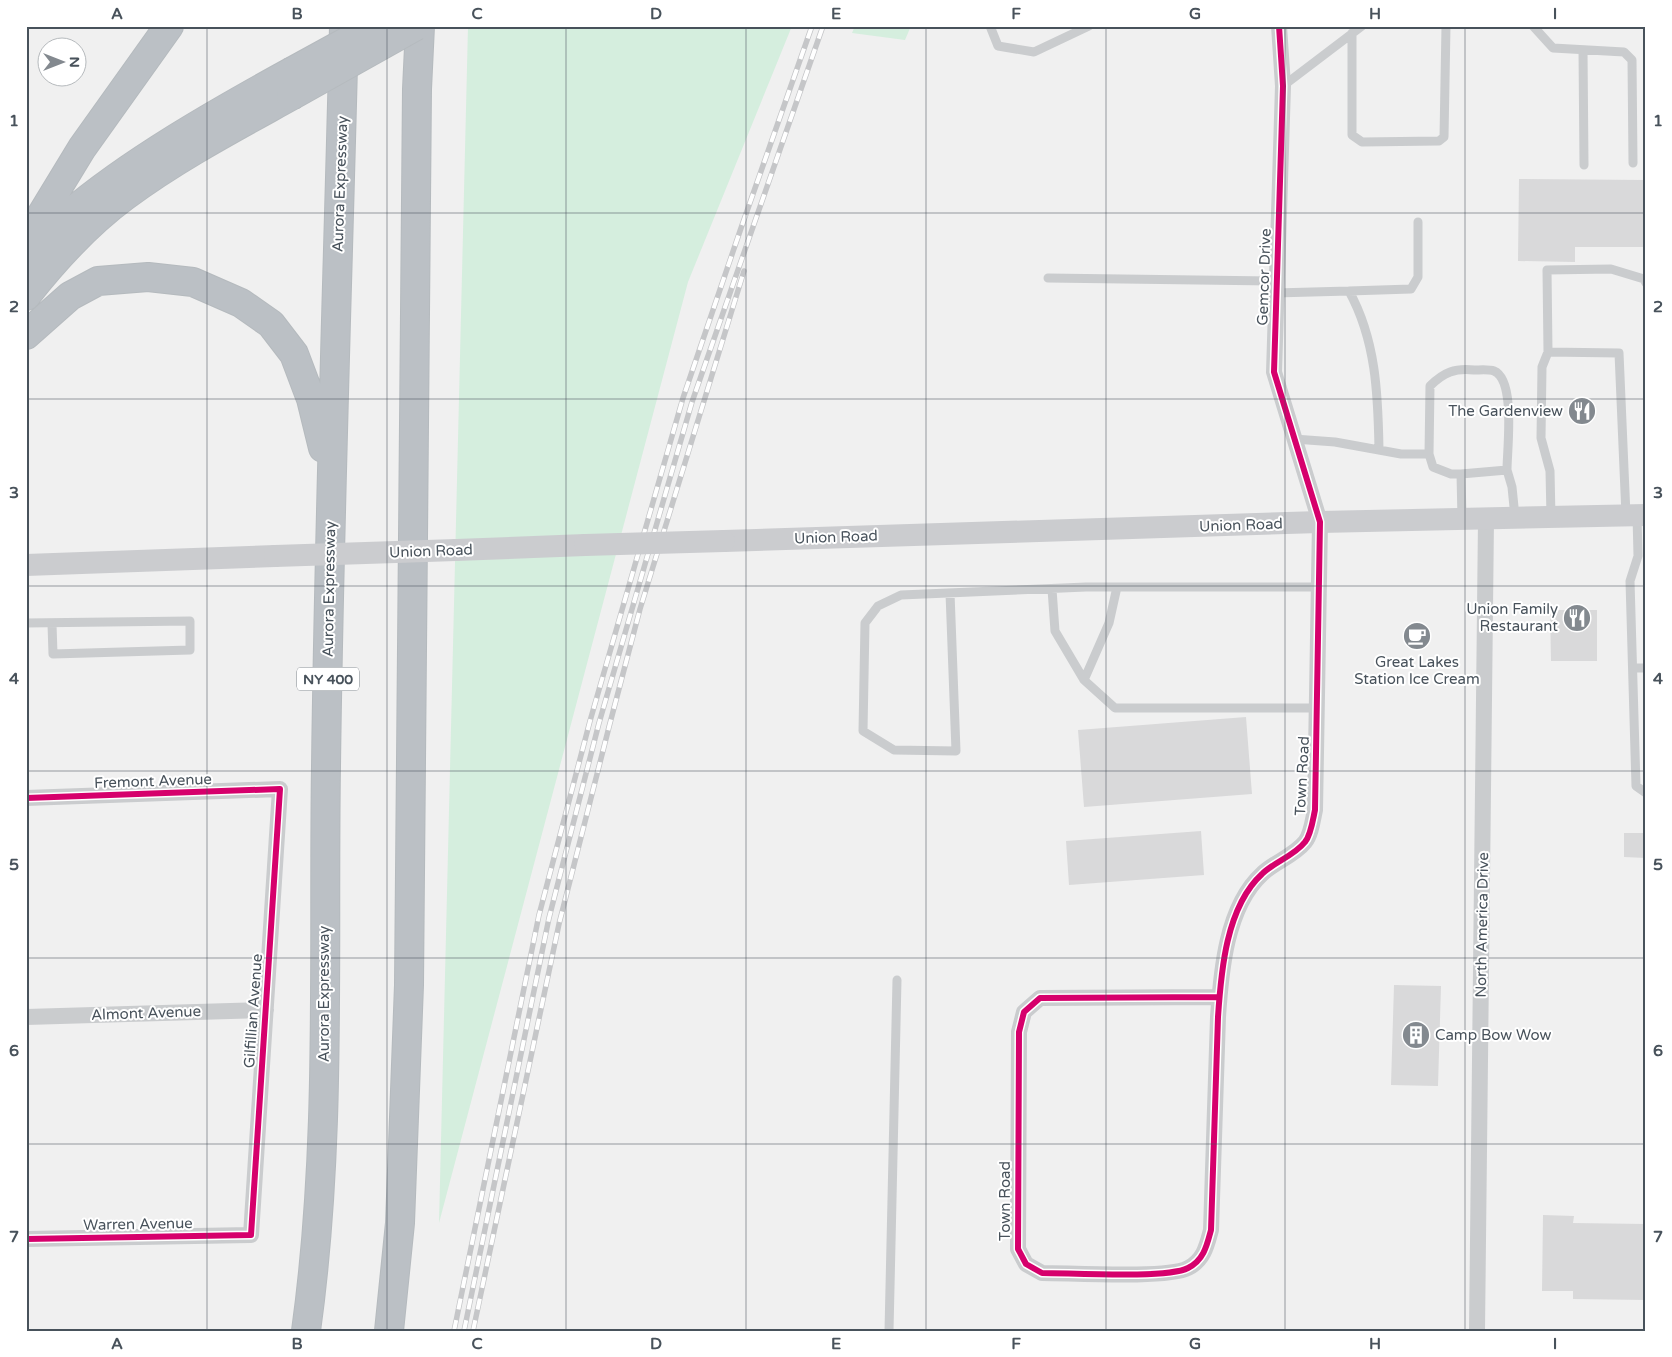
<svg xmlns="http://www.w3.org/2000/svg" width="1672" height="1357" font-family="'Varela Round',sans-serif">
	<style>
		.green { fill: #d5eede }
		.building { fill: #d9d9da }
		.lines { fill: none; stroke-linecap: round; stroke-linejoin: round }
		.highway-casing { stroke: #b5babe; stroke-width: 30 }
		.lane { stroke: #caccce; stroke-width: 9 }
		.street { stroke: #caccce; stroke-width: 16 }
		.secondary { stroke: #cbcccf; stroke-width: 22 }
		.highway { stroke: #bbc0c5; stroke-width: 28 }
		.rail-casing { stroke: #c5c6c8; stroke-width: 5.5 }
		.rail { stroke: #fff; stroke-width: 4; stroke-dasharray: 11; stroke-linecap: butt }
		.highway-bridge-casing { stroke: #b5babe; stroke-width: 30; stroke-linecap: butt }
		.secondary-bridge { stroke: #cbcccf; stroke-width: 22 }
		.highway-bridge { stroke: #bbc0c5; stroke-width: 28 }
		.cycleway-casing { stroke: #fff; stroke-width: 9 }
		.cycleway { stroke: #d6006c; stroke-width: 6 }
		.grid { fill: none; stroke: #48525b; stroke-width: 1; stroke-opacity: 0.55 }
		.labels { text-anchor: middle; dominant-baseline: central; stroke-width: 4; stroke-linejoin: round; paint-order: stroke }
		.shield { fill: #fff; stroke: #7f868c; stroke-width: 1 }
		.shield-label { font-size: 14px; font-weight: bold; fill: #48525b }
		.street-label { font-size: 15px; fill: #48525b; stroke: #fff }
		.poi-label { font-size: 15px; fill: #48525b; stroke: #fff; text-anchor: end }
		.neatline { fill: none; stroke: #48525b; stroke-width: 2 }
		.grid-label { font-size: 16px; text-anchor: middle; font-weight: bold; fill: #48525b }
	</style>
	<rect width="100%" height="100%" fill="#f0f0f0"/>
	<path class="green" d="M468,26H792L688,282L439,1223Z
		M855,26H911L905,40L852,33Z"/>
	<path class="building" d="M1519,179L1646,180V247H1575V262L1518,261Z
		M1550,610H1597V661H1551Z
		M1246,717L1252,794L1084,807L1078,730Z
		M1201,831L1204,875L1069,885L1066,841Z
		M1624,833H1646V858L1624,857Z
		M1394,985L1441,986L1438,1086L1391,1085Z
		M1543,1215L1574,1216L1573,1223L1646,1224V1300L1573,1299V1291H1542Z"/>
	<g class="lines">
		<defs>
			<path id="highway" d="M26,240L82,148L169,26
				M26,256C40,242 53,228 67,216C130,162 218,112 291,72
				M26,296C55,259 87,224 125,196C176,158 235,127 291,96
				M26,335L70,296L98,281L148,277L193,282L241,303L271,324L294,354L311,399L323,448
				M306,1331C332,1144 323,955 326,767C329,520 338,273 344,26
				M389,1331L400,1223L409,985L417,89L420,26"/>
		</defs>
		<use href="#highway" class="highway-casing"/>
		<path class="lane" d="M990,26L998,46L1034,52L1089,26
			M1533,26L1553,48L1624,52L1632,60L1633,163
			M1352,33V135L1362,142L1439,141L1444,137L1446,26
			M1583,50L1584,165
			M1283,86L1362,26
			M1048,278L1277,281
			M1349,291L1411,289L1418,277V222
			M1275,293L1349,291C1376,340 1378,394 1379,449
			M1548,352L1547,270L1611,269L1644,279L1646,283
			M1294,439L1335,442L1401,454H1429
			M1507,470L1512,487L1515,517
			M1461,474L1507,470C1507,449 1516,380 1494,371C1489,369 1480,370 1474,370C1455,368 1444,372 1430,386L1429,454L1433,467L1451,474H1461L1462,519
			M1637,515L1638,556L1630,581L1636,786L1646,793
			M1551,517L1550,471L1541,438L1542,367L1548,352L1619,353L1626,515
			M1117,587L1109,623L1084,680L1115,708H1317
			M1052,589L1055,631L1084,680
			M950,593L956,751L894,750L863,731L865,623L878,606L901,595L1086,587H1319
			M26,623L190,621V650L53,654L52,624
			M1633,668H1646
			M889,1331L897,980"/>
		<path class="street" d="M26,798L280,789L251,1235L26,1239
			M1219,997L1040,998L1024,1012L1019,1032L1018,1249L1026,1264L1042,1273C1071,1273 1167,1279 1188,1268C1204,1260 1207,1245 1211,1230L1218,1017C1221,972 1226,907 1262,874C1274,862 1294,856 1305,842C1311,835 1313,819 1315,810L1320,522L1274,372L1283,86L1279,26
			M26,1017L266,1010
			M1477,1331L1486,519"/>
		<path class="secondary" d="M724,541L1320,522L1646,515
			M456,550L585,545
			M26,565L275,556"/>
		<use href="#highway" class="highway"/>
		<defs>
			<path id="rail" d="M454,1331L539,915L590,721L683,398L740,231L812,26
				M464,1331L549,918L599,723L692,402L823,26
				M473,1331L559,924L609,727L640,609L744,271"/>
		</defs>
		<use href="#rail" class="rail-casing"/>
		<use href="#rail" class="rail"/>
		<defs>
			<path id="highway-bridge" d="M291,72L375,26
				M291,96L416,26"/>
		</defs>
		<use href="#highway-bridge" class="highway-bridge-casing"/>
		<path class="secondary-bridge" d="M585,545L724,541
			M275,556L456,550"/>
		<use href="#highway-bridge" class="highway-bridge"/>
		<defs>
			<path id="cycleway" d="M26,798L280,789L251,1235L26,1239
				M1219,997L1040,998L1024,1012L1019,1032L1018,1249L1026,1264L1042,1273C1071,1273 1167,1279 1188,1268C1204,1260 1207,1245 1211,1230L1218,1017C1221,972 1226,907 1262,874C1274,862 1294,856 1305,842C1311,835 1313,819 1315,810L1320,522L1274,372L1283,86L1279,26"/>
		</defs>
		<use href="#cycleway" class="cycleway-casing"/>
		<use href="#cycleway" class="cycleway"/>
	</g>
	<path class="grid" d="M207,26V1331M387,26V1331M566,26V1331M746,26V1331M926,26V1331M1106,26V1331M1285,26V1331M1465,26V1331M26,213H1646M26,399H1646M26,586H1646M26,771H1646M26,958H1646M26,1144H1646"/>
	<defs>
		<symbol id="restaurant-disc" viewBox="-11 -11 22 22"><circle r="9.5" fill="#83898f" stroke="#fff"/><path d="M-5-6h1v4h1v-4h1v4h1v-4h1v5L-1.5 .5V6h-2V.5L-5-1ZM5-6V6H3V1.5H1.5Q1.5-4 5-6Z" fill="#fff"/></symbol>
		<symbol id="cafe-disc" viewBox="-11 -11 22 22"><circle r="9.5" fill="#83898f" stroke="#fff"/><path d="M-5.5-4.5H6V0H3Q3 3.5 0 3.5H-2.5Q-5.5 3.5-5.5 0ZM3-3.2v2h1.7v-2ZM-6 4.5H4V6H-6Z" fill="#fff"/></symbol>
		<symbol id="building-disc" viewBox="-11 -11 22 22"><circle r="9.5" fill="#83898f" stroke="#fff"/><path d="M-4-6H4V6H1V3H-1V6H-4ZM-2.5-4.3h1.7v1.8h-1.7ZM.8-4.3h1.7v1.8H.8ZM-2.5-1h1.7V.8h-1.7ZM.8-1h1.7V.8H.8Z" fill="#fff"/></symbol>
	</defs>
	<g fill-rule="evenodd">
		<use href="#restaurant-disc" x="1566" y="395" width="32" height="32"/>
		<use href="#restaurant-disc" x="1561" y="602" width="32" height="32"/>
		<use href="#cafe-disc" x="1401" y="620" width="32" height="32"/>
		<use href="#building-disc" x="1400" y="1019" width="32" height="32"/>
	</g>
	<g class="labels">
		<rect class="shield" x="297" y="667.5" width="62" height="23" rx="4"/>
		<g class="shield-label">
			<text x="328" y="679">NY 400</text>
		</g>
		<g class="street-label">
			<text transform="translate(340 184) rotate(-88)">Aurora Expressway</text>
			<text transform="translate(1264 277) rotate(-88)">Gemcor Drive</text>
			<text transform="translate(1241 525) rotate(-2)">Union Road</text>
			<text transform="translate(836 537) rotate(-2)">Union Road</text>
			<text transform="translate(431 551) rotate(-2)">Union Road</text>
			<text transform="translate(329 589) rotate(-89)">Aurora Expressway</text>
			<text transform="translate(1302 776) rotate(-87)">Town Road</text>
			<text transform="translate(153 781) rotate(-2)">Fremont Avenue</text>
			<text transform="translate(1482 925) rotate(-89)">North America Drive</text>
			<text transform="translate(324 994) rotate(-90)">Aurora Expressway</text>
			<text transform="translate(253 1011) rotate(-86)">Gilfillian Avenue</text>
			<text transform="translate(146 1013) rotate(-2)">Almont Avenue</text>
			<text transform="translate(1005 1201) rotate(-90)">Town Road</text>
			<text transform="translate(138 1224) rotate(-1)">Warren Avenue</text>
		</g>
		<g class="poi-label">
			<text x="1563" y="411">The Gardenview</text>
			<text x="1558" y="609">Union Family<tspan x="1558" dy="17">Restaurant</tspan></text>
			<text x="1417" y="662" text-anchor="middle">Great Lakes<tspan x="1417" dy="17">Station Ice Cream</tspan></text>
			<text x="1435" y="1035" text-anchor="start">Camp Bow Wow</text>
		</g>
	</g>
	<rect width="1672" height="1357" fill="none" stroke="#ffffff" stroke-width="55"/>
	<g transform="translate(62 62) rotate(90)"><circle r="24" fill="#ffffff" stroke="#b6babd"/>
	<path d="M0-4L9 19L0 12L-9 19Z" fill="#83898f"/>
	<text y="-8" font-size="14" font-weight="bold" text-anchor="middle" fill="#48525b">N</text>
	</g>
	<rect x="28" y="28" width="1616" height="1302" class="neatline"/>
	<g class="grid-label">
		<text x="117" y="19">A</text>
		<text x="297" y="19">B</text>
		<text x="477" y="19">C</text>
		<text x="656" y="19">D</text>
		<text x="836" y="19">E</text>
		<text x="1016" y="19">F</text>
		<text x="1195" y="19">G</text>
		<text x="1375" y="19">H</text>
		<text x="1555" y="19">I</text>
		<text x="14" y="126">1</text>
		<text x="1658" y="126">1</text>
		<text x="14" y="312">2</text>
		<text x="1658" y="312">2</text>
		<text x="14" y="498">3</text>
		<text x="1658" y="498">3</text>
		<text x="14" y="684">4</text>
		<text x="1658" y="684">4</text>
		<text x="14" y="870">5</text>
		<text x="1658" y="870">5</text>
		<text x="14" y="1056">6</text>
		<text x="1658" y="1056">6</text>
		<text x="14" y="1242">7</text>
		<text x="1658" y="1242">7</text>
		<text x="117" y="1349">A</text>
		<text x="297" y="1349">B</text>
		<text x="477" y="1349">C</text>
		<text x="656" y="1349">D</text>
		<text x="836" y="1349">E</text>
		<text x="1016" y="1349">F</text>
		<text x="1195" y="1349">G</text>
		<text x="1375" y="1349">H</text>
		<text x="1555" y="1349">I</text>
	</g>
</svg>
